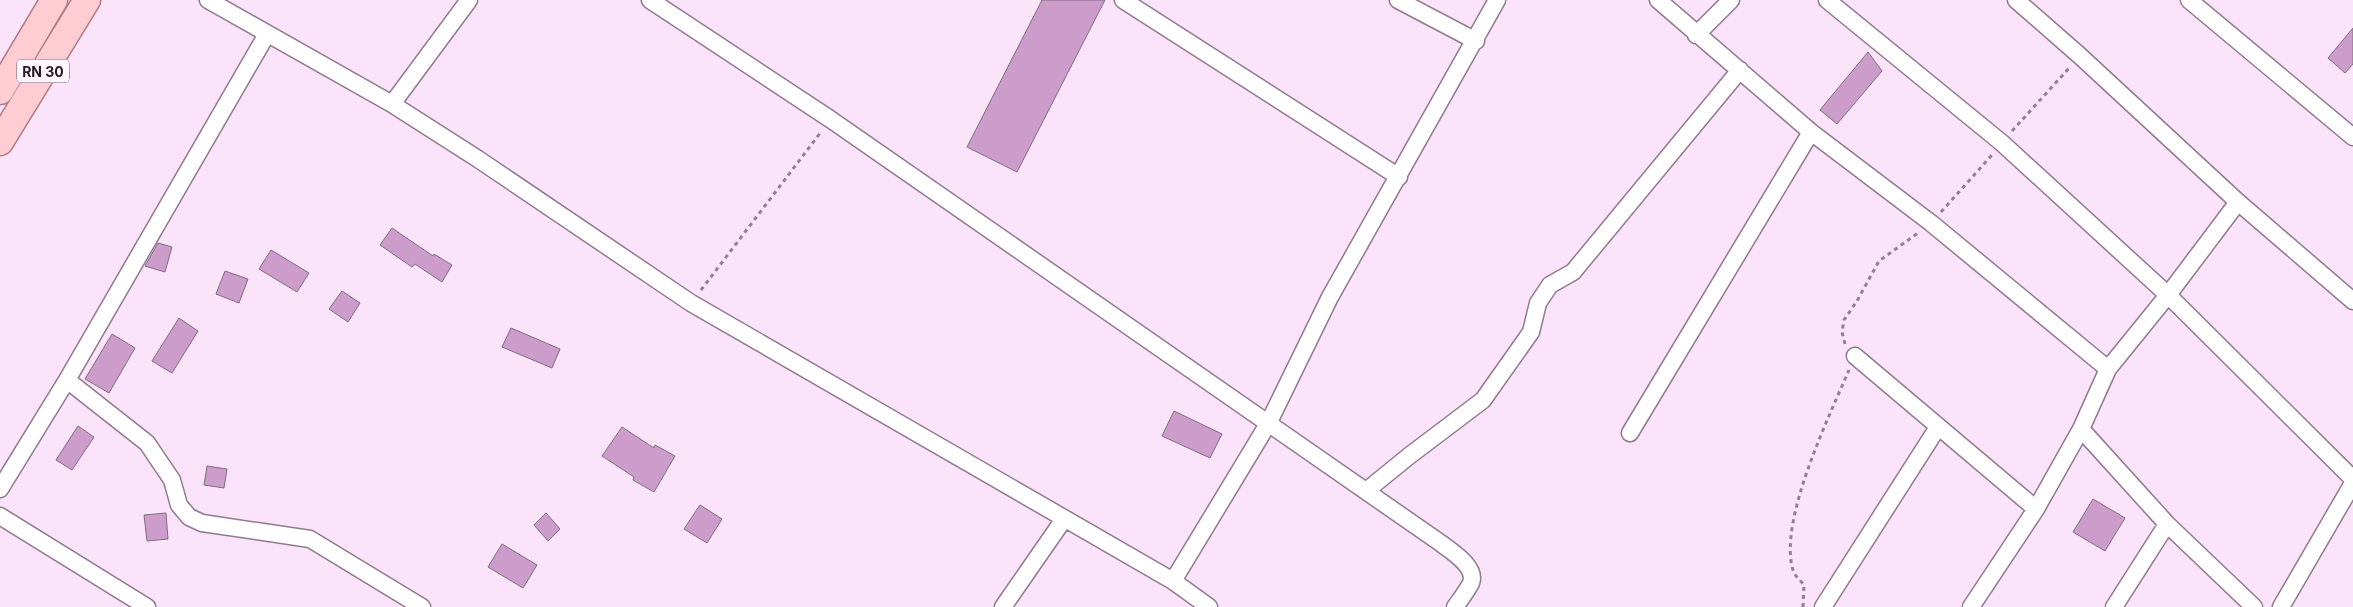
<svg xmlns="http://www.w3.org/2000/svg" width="2353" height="607" font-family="Inter,sans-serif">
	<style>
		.building { fill: #cc9dca; stroke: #816c80 }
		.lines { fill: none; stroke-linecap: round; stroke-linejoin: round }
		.street-casing { stroke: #8f7a8e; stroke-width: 19 }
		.primary-casing { stroke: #b07a83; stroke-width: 29 }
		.path { stroke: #918190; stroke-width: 3; stroke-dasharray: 4 4; stroke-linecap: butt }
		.street { stroke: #fff; stroke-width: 16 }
		.primary { stroke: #fdcdd3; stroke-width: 26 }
		.labels { text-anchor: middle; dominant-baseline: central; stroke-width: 5; stroke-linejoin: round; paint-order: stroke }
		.shield { fill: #fff5fe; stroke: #665d65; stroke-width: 1 }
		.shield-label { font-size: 14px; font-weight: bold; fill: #241c24 }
	</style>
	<rect width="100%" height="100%" fill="#fbe3f9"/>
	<path class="building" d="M1042,0H1105L1017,172L967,147Z
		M2353,28V64L2345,73L2328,58Z
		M1868,52L1882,71L1837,124L1820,110Z
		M392,228L433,256L434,254L452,265L442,282L415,264L412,267L380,245Z
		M158,243L172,247L165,272L145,266Z
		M271,250L309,273L297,292L259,269Z
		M225,271L248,279L239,303L216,294Z
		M342,291L360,303L348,322L329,309Z
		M179,318L198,331L172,373L152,361Z
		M511,328L560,349L552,368L502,347Z
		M112,334L135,348L109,393L85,379Z
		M1174,411L1222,434L1210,458L1162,436Z
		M78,426L94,437L72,470L56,460Z
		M622,427L654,448L655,445L675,456L654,492L633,480L634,477L602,456Z
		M207,466L227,469L224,488L204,485Z
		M2093,499L2125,518L2105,551L2073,532Z
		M700,505L722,519L707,543L684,529Z
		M166,513L168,539L147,541L144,515Z
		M546,513L560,529L548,541L534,525Z
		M502,544L537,565L523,588L488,567Z"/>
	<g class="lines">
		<defs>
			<path id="street" d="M208,0L392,104L478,159L691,303L1173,581L1209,607
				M650,0L830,119L1442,544C1452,552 1477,567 1471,583C1467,591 1460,600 1455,607
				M1123,0L1399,177
				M1398,0L1476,41
				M1658,0L1811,132L1931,223L2108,369
				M1827,0L2002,143L2168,295L2353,479
				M2016,0L2079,55L2238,202L2353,301
				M2189,0L2353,137
				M1696,35L1731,0
				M392,104L469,0
				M1855,356L2036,509
				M67,380L147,443L172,480L179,505L189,517L202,523L310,539L422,607
				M2081,429L2167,524L2254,607
				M1630,433L1811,132
				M0,489L67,380L267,34
				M1366,491L1409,456L1483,400L1531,332L1538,303L1550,285L1573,272L1740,70
				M0,516L147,607
				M1173,581L1268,424L1330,297L1497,0
				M1003,607L1064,519
				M1823,607L1938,427
				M1971,607L2036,509L2081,429L2108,369L2168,295L2238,202
				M2114,607L2167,524
				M2281,607L2353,483"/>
			<path id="primary" d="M0,91L54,0
				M0,142L87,0"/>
		</defs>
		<use href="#street" class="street-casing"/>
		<use href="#primary" class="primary-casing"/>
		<path class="path" d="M2012,131L2070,67
			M1941,212L1992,155
			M701,290L821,132
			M1845,344L1842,332L1844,320L1857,301L1879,261L1918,233
			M1803,607L1804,585C1800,580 1794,575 1793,570C1778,521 1829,417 1849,370"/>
		<use href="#street" class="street"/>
		<use href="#primary" class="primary"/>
	</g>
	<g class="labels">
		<rect class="shield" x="17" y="59.5" width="52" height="23" rx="4"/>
		<g class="shield-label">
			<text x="43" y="71">RN 30</text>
		</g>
	</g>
</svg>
